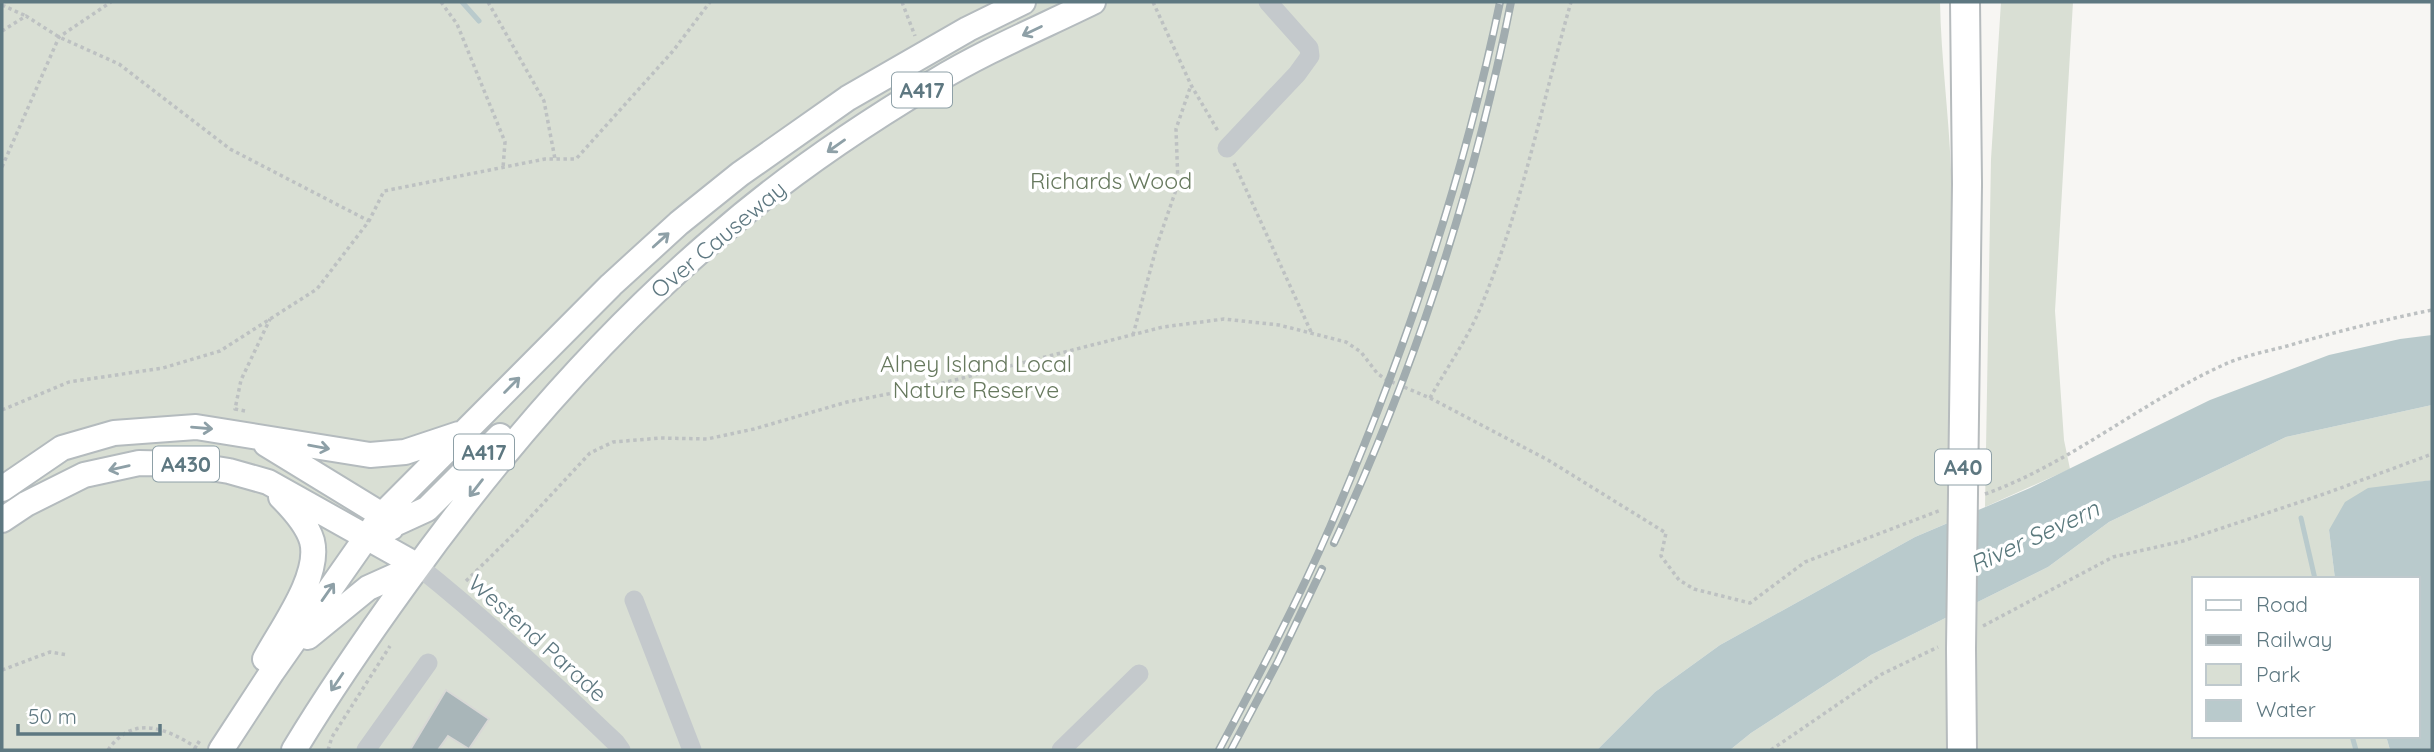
<svg xmlns="http://www.w3.org/2000/svg" width="2434" height="752" font-family="Quicksand,sans-serif">
	<style>
		.green { fill: #d9dfd4 }
		.water { fill: #b9cacc }
		.lines { fill: none; stroke-linecap: round; stroke-linejoin: round }
		.stream { stroke: #b9cacc; stroke-width: 5 }
		.building { fill: #a9b6b9; stroke: #d8d8d6; stroke-width: 2 }
		.major-casing { stroke: #b4bbbe; stroke-width: 28 }
		.highway-casing { stroke: #b6bbbd; stroke-width: 32 }
		.path { stroke: #bdc1c2; stroke-width: 3.5; stroke-dasharray: 3.5 3.5; stroke-linecap: butt }
		.minor { stroke: #c4c9cc; stroke-width: 19 }
		.major { stroke: #fff; stroke-width: 24 }
		.highway { stroke: #fff; stroke-width: 28 }
		.rail-casing { stroke: #a1acaf; stroke-width: 8 }
		.rail { stroke: #fff; stroke-width: 5; stroke-dasharray: 16; stroke-linecap: butt }
		.highway-bridge-casing { stroke: #b6bbbd; stroke-width: 32; stroke-linecap: butt }
		.highway-bridge { stroke: #fff; stroke-width: 28 }
		.oneway { stroke: #8ea0a7 }
		.labels { text-anchor: middle; dominant-baseline: central; stroke-width: 7; stroke-linejoin: round; paint-order: stroke }
		.shield { fill: #fff; stroke: #8ea0a7; stroke-width: 2 }
		.shield-label { font-size: 21px; font-weight: bold; fill: #5e7881 }
		.park-label { font-size: 23px; fill: #67795e; stroke: #fff }
		.street-label { font-size: 23px; fill: #5e7881; stroke: #fff }
		.water-label { font-size: 24px; font-style: italic; fill: #59787c; stroke: #fff }
	</style>
	<rect width="100%" height="100%" fill="#f7f6f3"/>
	<path class="green" d="M2,2H1940C1941,58 1949,115 1951,171C1954,288 1950,406 1950,522L1915,537L1720,645L1655,692L1597,750H2Z
		M2001,2H2073L2055,311L2064,440L2070,469L1985,507L1991,159Z
		M2432,405V480L2407,484L2329,530L2335,579H2194V736H2386L2390,750H1730L1751,733L1871,655L2048,567L2109,522L2286,437Z"/>
	<path class="water" d="M2432,335V405L2286,437L2109,522L2048,567L1871,655L1751,733L1730,750H1597L1655,692L1720,645L1915,537L2030,488L2210,400L2329,355L2400,339Z
		M2432,480V750H2390L2386,736H2418V579H2335L2329,530L2345,502L2368,488Z"/>
	<g class="lines">
		<path class="stream" d="M462,2L479,21
			M2301,518L2315,579
			M2352,736L2356,750"/>
	</g>
	<path class="building" d="M446,690L489,719L469,749L448,736L438,750H410Z"/>
	<g class="lines">
		<defs>
			<path id="major" d="M266,444L382,515L391,528
				M2,489L62,448L114,433L196,427L370,455L405,452L459,434
				M2,520L26,504L84,475L139,463L186,464L229,471L268,482L418,566
				M366,537L427,509L500,436
				M308,637L368,588L417,566
				M265,659C281,629 321,576 312,541C307,524 293,509 281,497
				M221,750L272,672L382,515L611,285L679,223L740,174L848,98L968,29L1023,2
				M294,750C329,692 367,637 406,583C497,456 597,339 715,238C782,179 857,128 934,82C985,51 1040,28 1093,2"/>
			<path id="highway" d="M1965,2L1967,184"/>
		</defs>
		<use href="#major" class="major-casing"/>
		<use href="#highway" class="highway-casing"/>
		<path class="path" d="M441,2L457,24L505,142L503,168
			M488,2L544,101L555,159
			M902,2L915,36
			M1153,2L1191,85L1218,131
			M2,5L26,16
			M2,31L26,16L59,37L119,64L230,149L369,221
			M1234,163L1312,334
			M2,167L59,37L111,2
			M1133,335L1157,245L1178,184L1176,129L1191,85
			M1430,398C1447,367 1469,337 1482,304C1522,207 1542,103 1571,2
			M2,410L69,382L163,368L220,351L317,289L369,221L384,191L545,159H576L673,51L710,2
			M245,411L235,409L241,380L270,319
			M1985,494C2072,463 2145,399 2230,362C2248,355 2268,351 2287,346C2335,332 2383,320 2432,310
			M466,581L523,525L590,453L613,442L661,438L707,439L754,429L847,402L939,384L1163,327L1224,319L1279,325L1346,342L1361,352L1377,373L1385,379L1430,398L1548,460L1666,533L1661,556L1679,580L1694,589L1750,603L1805,562L1941,510
			M1983,626L2113,557L2183,541L2327,493L2432,454
			M2,670L50,652L68,655
			M108,750C133,714 166,728 197,748
			M194,750L200,740
			M328,750L332,737L390,646
			M1771,750L1882,674L1938,647"/>
		<path class="minor" d="M1227,148L1297,74L1310,56L1309,48L1268,2
			M418,566C487,621 552,682 616,743L621,750
			M634,600L692,750
			M366,750L428,663
			M1061,750L1139,674"/>
		<use href="#major" class="major"/>
		<use href="#highway" class="highway"/>
		<defs>
			<path id="rail" d="M1334,543C1414,372 1474,188 1511,2
				M1219,750C1258,677 1297,603 1330,527C1403,358 1463,182 1500,2
				M1231,750L1278,661L1322,569"/>
		</defs>
		<use href="#rail" class="rail-casing"/>
		<use href="#rail" class="rail"/>
		<defs>
			<path id="highway-bridge" d="M1962,750L1961,649L1967,184"/>
		</defs>
		<use href="#highway-bridge" class="highway-bridge-casing"/>
		<use href="#highway-bridge" class="highway-bridge"/>
	</g>
	<defs><path id="oneway-shaft" d="M-6 0H5M1.5-3L5.5 0L1.5 3" fill="none" stroke-width="1.6" stroke-linecap="round" stroke-linejoin="round" transform="scale(1.75)"/></defs>
	<g class="oneway">
		<use href="#oneway-shaft" transform="translate(1032 31) rotate(154)"/>
		<use href="#oneway-shaft" transform="translate(836 146) rotate(145)"/>
		<use href="#oneway-shaft" transform="translate(661 240) rotate(-42)"/>
		<use href="#oneway-shaft" transform="translate(512 385) rotate(-45)"/>
		<use href="#oneway-shaft" transform="translate(202 428) rotate(5)"/>
		<use href="#oneway-shaft" transform="translate(319 447) rotate(10)"/>
		<use href="#oneway-shaft" transform="translate(119 468) rotate(167)"/>
		<use href="#oneway-shaft" transform="translate(476 488) rotate(128)"/>
		<use href="#oneway-shaft" transform="translate(328 592) rotate(-55)"/>
		<use href="#oneway-shaft" transform="translate(337 682) rotate(124)"/>
	</g>
	<g class="labels">
		<g class="shield">
			<rect x="892" y="72.5" width="60" height="35" rx="5"/>
			<rect x="454" y="434.5" width="60" height="35" rx="5"/>
			<rect x="153" y="446.5" width="66" height="35" rx="5"/>
			<rect x="1935" y="449.5" width="56" height="35" rx="5"/>
		</g>
		<g class="shield-label">
			<text x="922" y="90">A417</text>
			<text x="484" y="452">A417</text>
			<text x="186" y="464">A430</text>
			<text x="1963" y="467">A40</text>
		</g>
		<g class="park-label">
			<text x="1111" y="180">Richards Wood</text>
			<text x="976" y="363">Alney Island Local<tspan x="976" dy="26">Nature Reserve</tspan></text>
		</g>
		<g class="street-label">
			<text transform="translate(718 239) rotate(-40)">Over Causeway</text>
			<text transform="translate(538 638) rotate(42)">Westend Parade</text>
		</g>
		<g class="water-label">
			<text transform="translate(2034 536) rotate(-25)">River Severn</text>
		</g>
	</g>
	<rect width="2434" height="752" fill="none" stroke="#5e7881" stroke-width="7"/>
	<rect x="2192" y="577" width="228" height="161" fill="#ffffff" stroke="#bfc9cd" stroke-width="2"/>
	<rect x="2206" y="600" width="35" height="10" fill="#ffffff" stroke="#bfc9cd" stroke-width="2"/>
	<text x="2256" y="612" font-size="21" fill="#5e7881">Road</text>
	<rect x="2206" y="635" width="35" height="10" fill="#a1acaf" stroke="#bfc9cd" stroke-width="2"/>
	<text x="2256" y="647" font-size="21" fill="#5e7881">Railway</text>
	<rect x="2206" y="664" width="35" height="21" fill="#d9dfd4" stroke="#bfc9cd" stroke-width="2"/>
	<text x="2256" y="682" font-size="21" fill="#5e7881">Park</text>
	<rect x="2206" y="700" width="35" height="21" fill="#b9cacc" stroke="#bfc9cd" stroke-width="2"/>
	<text x="2256" y="717" font-size="21" fill="#5e7881">Water</text>
	<path d="M18 724v10h142v-10" fill="none" stroke="#5e7881" stroke-width="3.5"/>
	<text x="28" y="724" font-size="21" fill="#5e7881" stroke="#ffffff" stroke-width="5" paint-order="stroke">50 m</text>
</svg>
